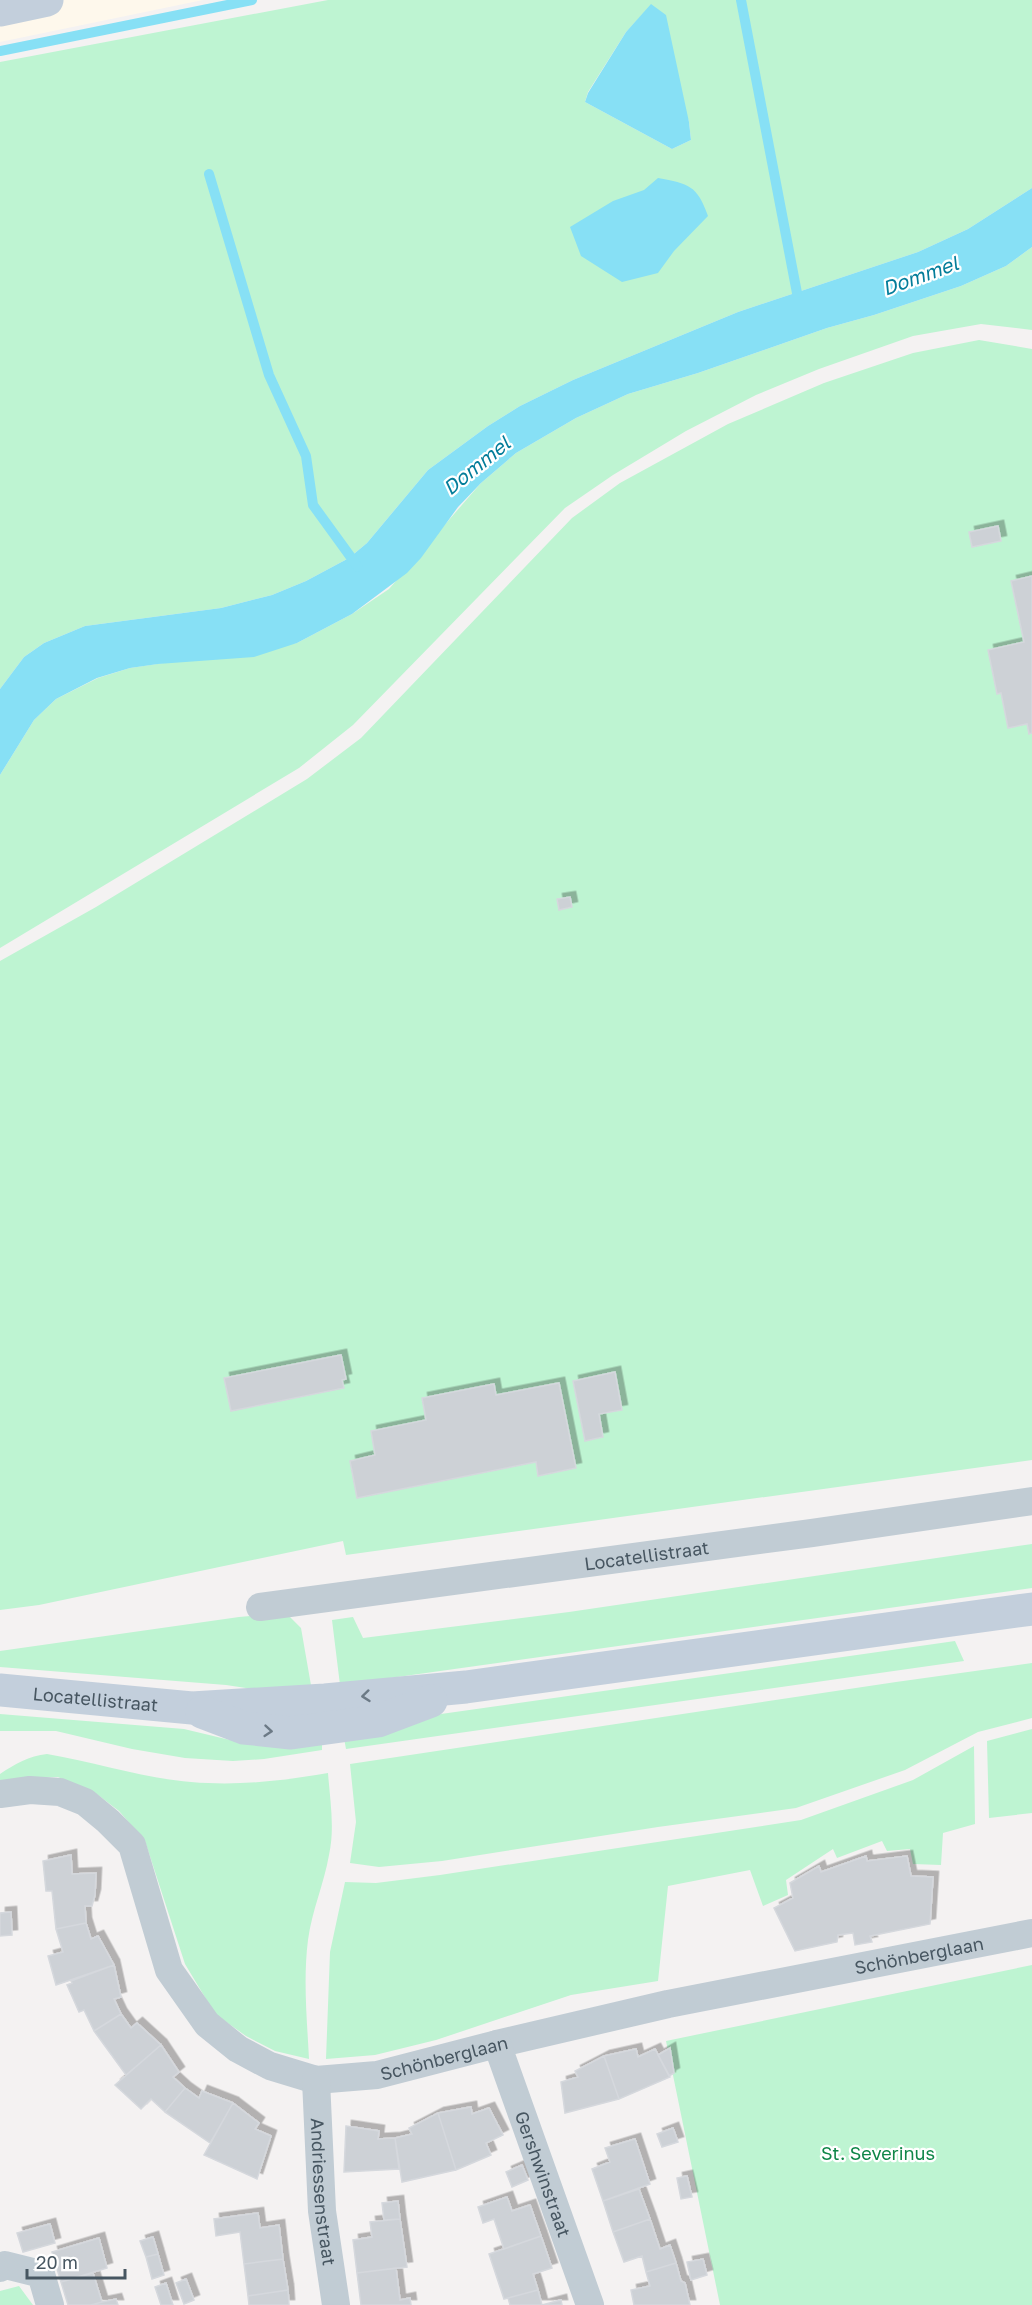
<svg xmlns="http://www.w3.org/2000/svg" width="1032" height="2305" font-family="'Golos Text',sans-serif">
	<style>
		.commercial { fill: #fef8ec }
		.green { fill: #bef4d2; fill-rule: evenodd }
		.water { fill: #87e0f5 }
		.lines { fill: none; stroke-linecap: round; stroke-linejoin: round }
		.stream { stroke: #87e0f5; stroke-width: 10 }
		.building { fill: #cdd1d6; stroke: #d5d8dd; stroke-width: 1.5; filter: url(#shadow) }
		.street { stroke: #c1ccd4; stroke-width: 28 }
		.secondary { stroke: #c3cfdc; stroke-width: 33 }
		.oneway { stroke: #6c7a86 }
		.labels { text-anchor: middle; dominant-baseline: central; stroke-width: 4.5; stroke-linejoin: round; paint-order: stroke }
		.street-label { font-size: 18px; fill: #475661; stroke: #fff }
		.park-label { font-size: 18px; fill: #0f8648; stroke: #fff }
		.water-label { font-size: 20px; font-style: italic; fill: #037d9a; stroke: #fff }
	</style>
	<defs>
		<filter id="shadow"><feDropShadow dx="5.5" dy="-5.5" stdDeviation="0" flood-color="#0004"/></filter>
	</defs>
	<rect width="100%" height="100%" fill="#f4f2f2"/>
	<path class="commercial" d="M0,0H203L0,42Z"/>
	<path class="green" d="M328,0H1032V188L968,229L918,252L738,312L573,380L520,406L488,426L428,470L367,543L349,558L306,581L272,595L221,608L85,626L44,643L24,657L0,689V62ZM651,5L689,122L691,140L672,149L585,102L588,92L626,32Z
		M1032,247V330L981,324L913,336L819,369L756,395L686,431L613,475L565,508L353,725L299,768L0,948V775L34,720L56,699L98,678L130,668L297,643L352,614L389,589L481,483L516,453L576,418L628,394L698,373L827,328L874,315L961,286L1006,266Z
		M979,340L1032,349V1460L346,1555L343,1541L39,1605L0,1610V961L96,907L307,779L361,738L572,518L620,483L728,424L824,383L913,353Z
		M1032,1544V1588L340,1685L332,1620L353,1617L363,1638L569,1612Z
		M286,1613L301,1628L312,1691L280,1693L226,1685L0,1667V1651L239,1617Z
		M955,1641L964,1661L346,1749L344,1738L441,1714Z
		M1032,1663V1718L978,1732L905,1770L796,1808L658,1827L442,1861L379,1867L350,1863L356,1822L350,1764L896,1682Z
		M0,1714L184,1729L230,1740L322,1742V1750L264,1759L233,1761L185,1758L132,1749L56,1731H0Z
		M1032,1729V1813L989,1818L987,1741Z
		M974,1746L975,1824L943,1833L941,1865L913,1864L910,1849L887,1851L882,1841L837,1858L833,1849L786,1880L788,1895L763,1906L750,1870L668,1886L658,1981L571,1995L436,2040L375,2055L326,2059L330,1952L345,1882L376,1883L440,1875L801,1820L913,1780Z
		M47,1754C95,1762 142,1778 191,1782C238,1786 282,1781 328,1773C330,1800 335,1828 329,1855C324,1884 312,1910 308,1940C303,1980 307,2019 309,2059L275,2051L246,2036L215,2014L185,1964L145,1841L119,1811L98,1795L58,1777L37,1778L0,1784V1774C15,1764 29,1756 47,1754Z
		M1032,1965V2305H720L666,2041Z
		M19,2286L33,2305H0V2291Z"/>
	<path class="water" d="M651,4L666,15L689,122L691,140L672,149L585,102L588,93L626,32Z
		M658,178C689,184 697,185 708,216L674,251L658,273L622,282L581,256L570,227L613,201L644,190Z
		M1032,188V247L1006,266L961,286L874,315L827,328L698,373L628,394L576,418L516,453L481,483L458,507L421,558L407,573L352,614L297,643L254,657L158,664L130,668L97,678L56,699L34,720L0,775V689L24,657L44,643L85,626L221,608L272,595L306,581L349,558L367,543L428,470L488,426L520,406L573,380L738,312L918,252L968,229Z"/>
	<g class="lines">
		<path class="stream" d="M741,0L797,293
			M0,51L252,0
			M209,174L269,375L306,456L313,505L358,567"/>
	</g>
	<path class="building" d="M998,526L1001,541L972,547L969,532Z
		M1032,576V733L1029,734L1027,724L1008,728L1001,693L997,694L988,650L1024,642L1011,581Z
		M570,897L572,907L559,910L557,899Z
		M341,1355L346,1379L342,1380L344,1388L231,1411L224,1378Z
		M615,1372L622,1410L599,1414L603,1437L585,1441L573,1381Z
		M559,1383L576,1468L538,1476L536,1462L357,1498L350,1461L375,1455L371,1431L426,1420L422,1398L494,1384L496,1395Z
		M71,1855L72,1874L96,1873L95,1895L92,1906H85L86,1923L56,1929L52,1891H46L43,1861Z
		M866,1856L867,1861L907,1856L911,1876L933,1877L930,1924L870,1936L872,1942L855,1945L853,1933L838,1935L837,1942L795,1951L774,1908L793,1898L790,1883L819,1866L821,1872Z
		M11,1912L12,1935L0,1936V1913Z
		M86,1923L91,1939L98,1936L114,1965L56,1985L48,1956L63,1952L56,1929Z
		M114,1965L121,1997L114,1999L121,2014L94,2031L84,2010L79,2012L67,1985L72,1983L71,1981Z
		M121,2014L131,2028L137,2023L161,2045L126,2075L94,2031Z
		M161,2045L179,2072L173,2077L185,2088L165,2112L151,2099L141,2109L115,2085Z
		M670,2048L674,2073L669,2076L658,2055Z
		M636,2049L638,2057L655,2049L670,2077L619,2099L604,2056Z
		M604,2056L619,2099L565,2113L561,2082L578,2077L575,2071Z
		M185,2088L199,2098L202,2091L233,2103L210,2143L165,2112Z
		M233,2103L259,2123L255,2129L271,2136L257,2179L204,2155Z
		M471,2107L472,2114L489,2108L503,2135L486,2143L491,2155L456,2170L438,2113Z
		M438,2113L456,2170L402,2182L395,2138L412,2134L409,2128Z
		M346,2126L379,2131L378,2139L395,2138L399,2169L344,2172Z
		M673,2128L678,2142L662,2147L657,2134Z
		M635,2139L650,2184L603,2201L592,2169L610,2162L605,2148Z
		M522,2165L528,2180L512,2187L506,2172Z
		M687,2176L692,2197L681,2199L677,2178Z
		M639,2189L650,2219L613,2232L603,2201Z
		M507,2197L512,2211L530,2205L541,2236L504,2249L494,2219L483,2223L478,2207Z
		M398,2201L400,2219L384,2220L382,2203Z
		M258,2213L260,2228L279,2225L283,2259L244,2264L240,2232L216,2236L214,2219Z
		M400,2219L407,2267L357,2273L353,2240L372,2237L370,2222Z
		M650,2219L660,2249L670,2245L676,2263L646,2272L642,2256L624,2262L613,2232Z
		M50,2224L55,2243L23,2252L17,2233Z
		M541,2236L552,2268L533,2274L538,2290L504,2299L489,2254Z
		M153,2237L158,2254L146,2257L140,2241Z
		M99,2238L107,2268L61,2282L52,2252Z
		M158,2254L164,2275L152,2279L146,2257Z
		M283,2259L288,2290L248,2296L244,2264Z
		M703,2259L707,2275L691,2280L687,2262Z
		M676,2263L681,2281L685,2283L690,2305H634L631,2290L650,2286L646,2272Z
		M396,2268L400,2300L410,2298L411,2305H361L357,2273Z
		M93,2273L102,2302L91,2305H68L61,2282Z
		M186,2279L194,2300L184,2304L176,2283Z
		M166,2283L173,2305H161L155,2287Z
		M288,2290L289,2305H249L248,2296Z
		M538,2290L542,2305L561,2300L562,2305H510L508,2298Z
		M116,2299L118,2305H91L102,2302Z"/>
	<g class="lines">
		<g class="street">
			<path id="s1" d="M260,1607L812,1533L1032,1501"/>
			<path id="s2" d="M0,1794L30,1790L60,1792L85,1802L108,1821L132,1845L169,1970L207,2024L238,2049L270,2066L316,2080L377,2075L497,2044L668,2004L1032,1933"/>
			<path id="s3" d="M497,2044L590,2305"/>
			<path id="s4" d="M316,2080L322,2211L336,2305"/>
			<path d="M0,2268L5,2265L41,2274L50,2305"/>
		</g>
		<g class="secondary">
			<path d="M0,10L47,0"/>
			<path id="s5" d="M0,1690L192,1708L325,1700L466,1687L1032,1609"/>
			<path d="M202,1712L244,1728L291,1733L378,1721L431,1701"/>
		</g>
	</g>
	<defs><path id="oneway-chevron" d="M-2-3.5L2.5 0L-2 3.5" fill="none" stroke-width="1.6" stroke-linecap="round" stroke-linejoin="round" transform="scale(1.5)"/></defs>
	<g class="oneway">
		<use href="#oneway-chevron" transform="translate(366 1696) rotate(174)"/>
		<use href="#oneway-chevron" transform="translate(268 1731) rotate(5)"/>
	</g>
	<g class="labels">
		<g class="street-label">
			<text stroke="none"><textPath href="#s1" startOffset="390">Locatellistraat</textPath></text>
			<text stroke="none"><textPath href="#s5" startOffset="96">Locatellistraat</textPath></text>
			<text stroke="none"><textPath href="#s2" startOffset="1088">Schönberglaan</textPath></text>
			<text stroke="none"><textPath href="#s2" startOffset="602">Schönberglaan</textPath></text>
			<text stroke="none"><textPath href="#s3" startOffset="138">Gershwinstraat</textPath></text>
			<text stroke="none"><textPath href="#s4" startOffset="112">Andriessenstraat</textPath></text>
		</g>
		<g class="park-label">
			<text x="878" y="2153">St. Severinus</text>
		</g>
		<g class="water-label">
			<text transform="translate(920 275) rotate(-20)">Dommel</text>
			<text transform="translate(476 465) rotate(-39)">Dommel</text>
		</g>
	</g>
	<path d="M27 2269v9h98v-9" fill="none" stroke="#475661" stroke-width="3"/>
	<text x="36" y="2269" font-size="18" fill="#475661" stroke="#ffffff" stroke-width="4.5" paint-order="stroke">20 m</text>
</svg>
